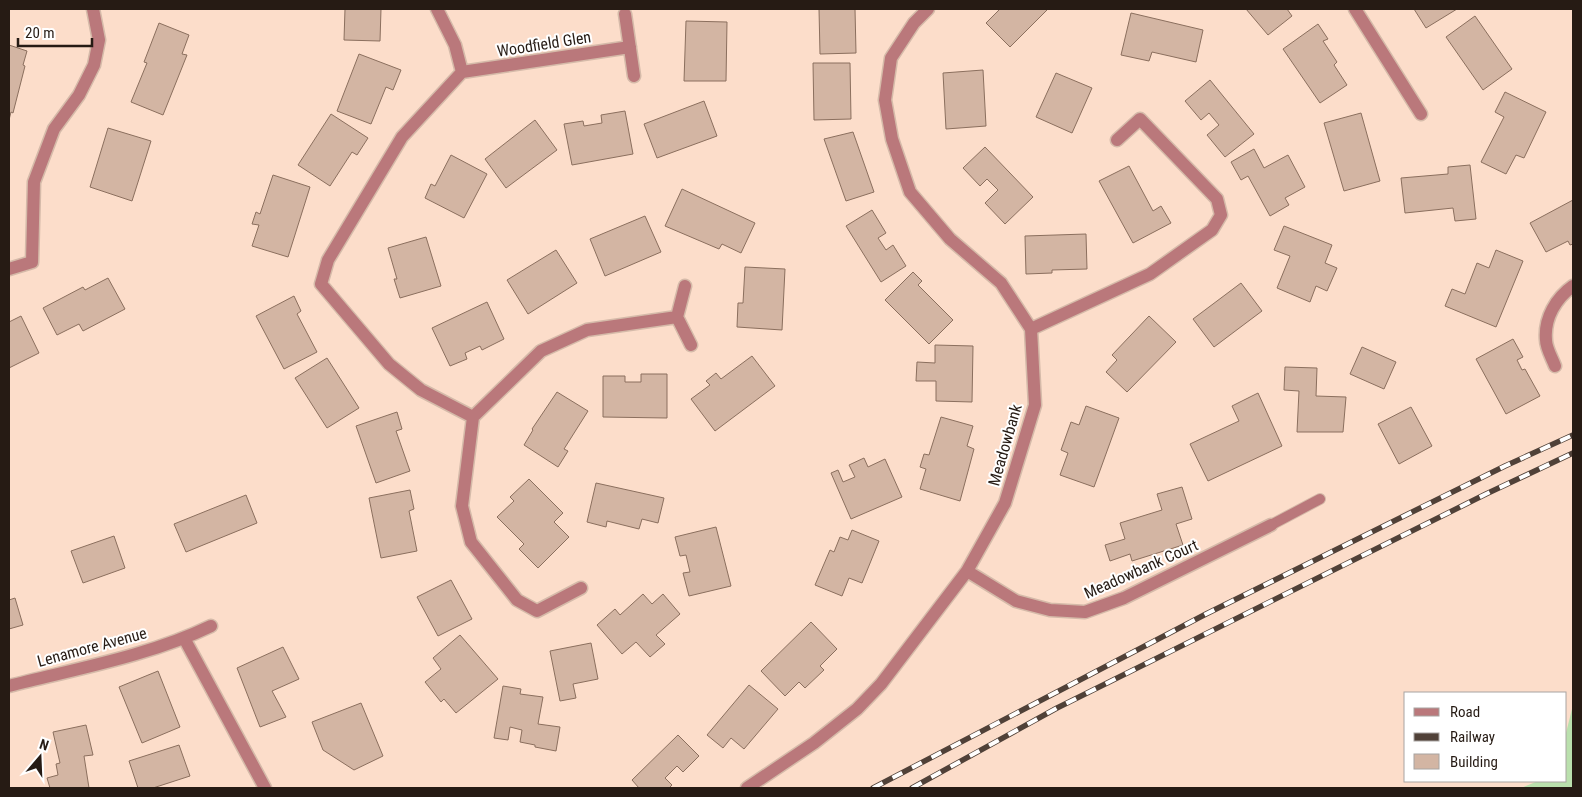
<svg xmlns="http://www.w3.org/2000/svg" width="1582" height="797" font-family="'Roboto Condensed',sans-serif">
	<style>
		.green { fill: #bae0ad }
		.building { fill: #d3b5a3; stroke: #8b6f5e }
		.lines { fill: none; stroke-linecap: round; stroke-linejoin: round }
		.lane-casing { stroke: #d5baa9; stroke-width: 12 }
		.street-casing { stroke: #d5baa9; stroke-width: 15 }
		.lane { stroke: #ba787b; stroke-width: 10 }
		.street { stroke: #ba787b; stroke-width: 12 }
		.rail-casing { stroke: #504138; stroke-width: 5.5 }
		.rail { stroke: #fff; stroke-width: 4; stroke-dasharray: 11; stroke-linecap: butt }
		.labels { text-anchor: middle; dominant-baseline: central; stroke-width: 4; stroke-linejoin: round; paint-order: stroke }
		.street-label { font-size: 16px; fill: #261b14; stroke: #fff }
	</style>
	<rect width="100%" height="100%" fill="#fcddca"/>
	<path class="green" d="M1573,705V788H1521L1538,781H1566V733Z"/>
	<path class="building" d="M345,9H381L380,41L344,40Z
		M819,9H855L856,53L820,54Z
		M1000,9H1048L1010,47L986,23Z
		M1246,9H1287L1292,16L1268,35Z
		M1414,9H1457L1426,28Z
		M1131,13L1203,30L1196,62L1152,52L1149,61L1121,55Z
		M1475,16L1512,69L1483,90L1446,37Z
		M686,21L727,22L726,81H684Z
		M159,23L189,35L182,54L187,55L163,115L131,102L147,63L144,62Z
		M1318,24L1328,39L1323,41L1337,62L1334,65L1347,85L1320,103L1283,49Z
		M9,45L27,51L23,65L25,66L13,113L11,112L9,120Z
		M359,54L401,70L393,90L386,87L371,124L337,111Z
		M813,63H850L851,119L814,120Z
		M983,70L986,126L946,129L943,73Z
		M1056,73L1092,88L1072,133L1036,117Z
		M1210,80L1254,134L1225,157L1207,135L1219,125L1209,113L1201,120L1185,101Z
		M1505,92L1546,112L1524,158L1516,155L1506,174L1481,162L1504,117L1495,112Z
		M704,101L717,136L657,158L644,124Z
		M625,111L633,154L572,165L564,124L583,121L584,126L602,123L601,115Z
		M1361,113L1380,181L1344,191L1324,123Z
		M331,114L368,138L357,155L352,152L330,186L298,165Z
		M535,120L557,150L506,188L485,159Z
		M108,128L151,141L132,201L90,187Z
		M853,132L874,192L846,201L824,139Z
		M985,147L1033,197L1005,224L985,203L998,190L987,179L980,186L963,168Z
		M1254,149L1264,168L1288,155L1305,187L1285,198L1289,205L1270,216L1248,176L1241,180L1231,162Z
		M451,155L487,174L464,218L425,198L431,184L435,186Z
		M1470,165L1476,219L1455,221L1453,208L1405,213L1401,178L1448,174V167Z
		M1129,166L1153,211L1161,206L1171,223L1133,243L1099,181Z
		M273,175L310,187L288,257L252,246L259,225L252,224L256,212L260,214Z
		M682,189L755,223L741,253L722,244L719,249L665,226Z
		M1573,200V244L1570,245L1568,241L1546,252L1530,223Z
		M872,210L886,233L878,238L886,250L893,245L906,266L881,282L846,226Z
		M645,216L661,252L605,276L590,239Z
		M1284,226L1332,245L1325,263L1337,268L1327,291L1316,286L1310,302L1277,288L1290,256L1274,250Z
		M1086,234L1087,269L1052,270V273L1026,274L1025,236Z
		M426,237L441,286L400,298L394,279H397L388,248Z
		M556,250L577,283L528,314L507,280Z
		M1496,250L1523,261L1496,327L1445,306L1452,289L1465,294L1477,263L1489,268Z
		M745,267L785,269L782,330L737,327L738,303H743Z
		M913,272L922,281L918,285L953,320L929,344L885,300Z
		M108,278L125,309L83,331L79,324L57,335L43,308L83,287L85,290Z
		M1241,283L1262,311L1214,347L1193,319Z
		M294,296L301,311L297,314L317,352L284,369L256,316Z
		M487,302L504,339L482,350L480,346L465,353L467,359L450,366L432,328Z
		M21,316L39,353L9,368V322Z
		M1149,316L1176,342L1127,392L1106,372L1117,360L1112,355Z
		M1513,339L1523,357L1517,360L1522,370L1525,369L1540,396L1506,414L1476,359Z
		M935,345L973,346L972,402L936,401V381H916L917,362L935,363Z
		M1362,347L1396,362L1384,389L1350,374Z
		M752,356L775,386L715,431L691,399L710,385L706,381L716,373L721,379Z
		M327,358L359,408L327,428L295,378Z
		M1285,367L1317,368L1316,396L1346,397L1343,432H1297L1299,391L1284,390Z
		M641,374H667V418L603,417V376H625V382H641Z
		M557,392L588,411L564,449L568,451L558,467L524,445L533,430L532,429Z
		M1258,393L1282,446L1208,481L1190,444L1239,421L1232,406Z
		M1086,406L1119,418L1094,487L1060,475L1068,453L1061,450L1071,422L1079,425Z
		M1411,407L1432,446L1399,464L1378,424Z
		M397,412L402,429L396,431L410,471L376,483L356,426Z
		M941,417L973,426L967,446L974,449L960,501L920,489L926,469L920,467L924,454L929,455Z
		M864,458L868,467L885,459L902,497L851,519L831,473L838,470L843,482L855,477L849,465Z
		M529,479L563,513L554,522L569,537L538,568L519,549L524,544L497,517L514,501L510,497Z
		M596,483L664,498L658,523L642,519L639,529L607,521L606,527L587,522Z
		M1182,487L1192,519L1176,524L1183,545L1132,561L1130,554L1110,561L1105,545L1125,539L1120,523L1162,510L1157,494Z
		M410,490L414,509L409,511L417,551L381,558L369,498Z
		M246,495L257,523L186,552L174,524Z
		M716,527L731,586L689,596L683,573L690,572L686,555L680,556L675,537Z
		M852,530L879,541L862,583L849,578L842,596L815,585L830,550L834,552L840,537L848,540Z
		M114,536L125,568L83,583L71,551Z
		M451,580L472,619L438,636L417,597Z
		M643,594L652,604L663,594L680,614L656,635L665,644L650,657L636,642L622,654L597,625L615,609L620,615Z
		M15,598L23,625L9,629V600Z
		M811,622L837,649L820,666L824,670L805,688L799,682L785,696L761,671Z
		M460,635L498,679L456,713L444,699L441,702L425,682L441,669L433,658Z
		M591,643L598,679L573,684L576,698L560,701L550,651Z
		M283,647L299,679L272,691L286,717L260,727L237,668Z
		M158,671L180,727L142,743L119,687Z
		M749,685L778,709L744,749L731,738L723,748L707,735Z
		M503,686L521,689L520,694L543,697L538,724L560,727L556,751L535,747V745L520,742L522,730L510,727L508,740L494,738Z
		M361,703L383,756L354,770L323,750L312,722Z
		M86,725L93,755L84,756L89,788H50L47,778L58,775L56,764L60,763L53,732Z
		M678,735L699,756L683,772L677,766L665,778L672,785L669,788H639L632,780Z
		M179,745L190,776L153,788H138L129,761Z"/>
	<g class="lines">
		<defs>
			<path id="lane" d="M1271,525L1320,499"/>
			<path id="street" d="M437,9L455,45L462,72
				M1355,9L1421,114
				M625,14L634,76
				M462,72L402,137L328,260L321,284L389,364L421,390L473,417
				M462,72L630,47
				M9,269L32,262L34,182L54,129L79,95L94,65L99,40L93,9
				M685,286L677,317L691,345
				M1031,329L1150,274L1212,230L1221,215L1217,199L1140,119L1117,140
				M1555,366C1552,358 1546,348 1546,340C1544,318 1556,298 1573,286
				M967,571L1016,601L1050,610L1085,612L1124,598L1271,525
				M581,588L537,611L517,600L471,542L462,506L473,417L541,351L587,330L677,317
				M184,638L265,788
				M9,686C75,669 149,656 211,626
				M747,788L814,743L857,709L881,684L967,571L1005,503L1035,405L1031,329L1001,283L950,239L910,192L892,139L885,100L891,58L914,23L928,9"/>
		</defs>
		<use href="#lane" class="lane-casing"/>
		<use href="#street" class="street-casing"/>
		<use href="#lane" class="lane"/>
		<use href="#street" class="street"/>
		<defs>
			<path id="rail" d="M873,788L1206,614L1505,466L1573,435
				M912,788L1057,708L1486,494L1573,453"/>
		</defs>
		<use href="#rail" class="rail-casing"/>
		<use href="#rail" class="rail"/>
	</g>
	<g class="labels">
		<g class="street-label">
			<text transform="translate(544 44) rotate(-9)">Woodfield Glen</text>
			<text transform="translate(1005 445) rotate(-74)">Meadowbank</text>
			<text transform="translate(1141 569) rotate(-24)">Meadowbank Court</text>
			<text transform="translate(92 647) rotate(-15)">Lenamore Avenue</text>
		</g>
	</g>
	<rect width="1582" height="797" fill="none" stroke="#261b14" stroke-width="20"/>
	<rect x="1404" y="692" width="162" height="90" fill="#ffffff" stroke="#a8a4a1"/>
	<rect x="1414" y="708" width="25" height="8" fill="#ba787b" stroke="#a8a4a1"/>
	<text x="1450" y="717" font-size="15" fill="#261b14">Road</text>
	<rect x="1414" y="733" width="25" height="8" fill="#504138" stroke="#a8a4a1"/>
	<text x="1450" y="742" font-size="15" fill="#261b14">Railway</text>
	<rect x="1414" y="754" width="25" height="15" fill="#d3b5a3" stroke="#a8a4a1"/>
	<text x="1450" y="767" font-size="15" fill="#261b14">Building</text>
	<g transform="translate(40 757) rotate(19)" stroke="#ffffff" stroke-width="4" paint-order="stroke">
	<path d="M0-4L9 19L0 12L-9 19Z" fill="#261b14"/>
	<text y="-8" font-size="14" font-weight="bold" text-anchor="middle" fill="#261b14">N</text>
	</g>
	<path d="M18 38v8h74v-8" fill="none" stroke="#261b14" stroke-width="2.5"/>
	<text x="25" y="38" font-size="15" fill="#261b14" stroke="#ffffff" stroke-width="4" paint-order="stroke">20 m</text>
</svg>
